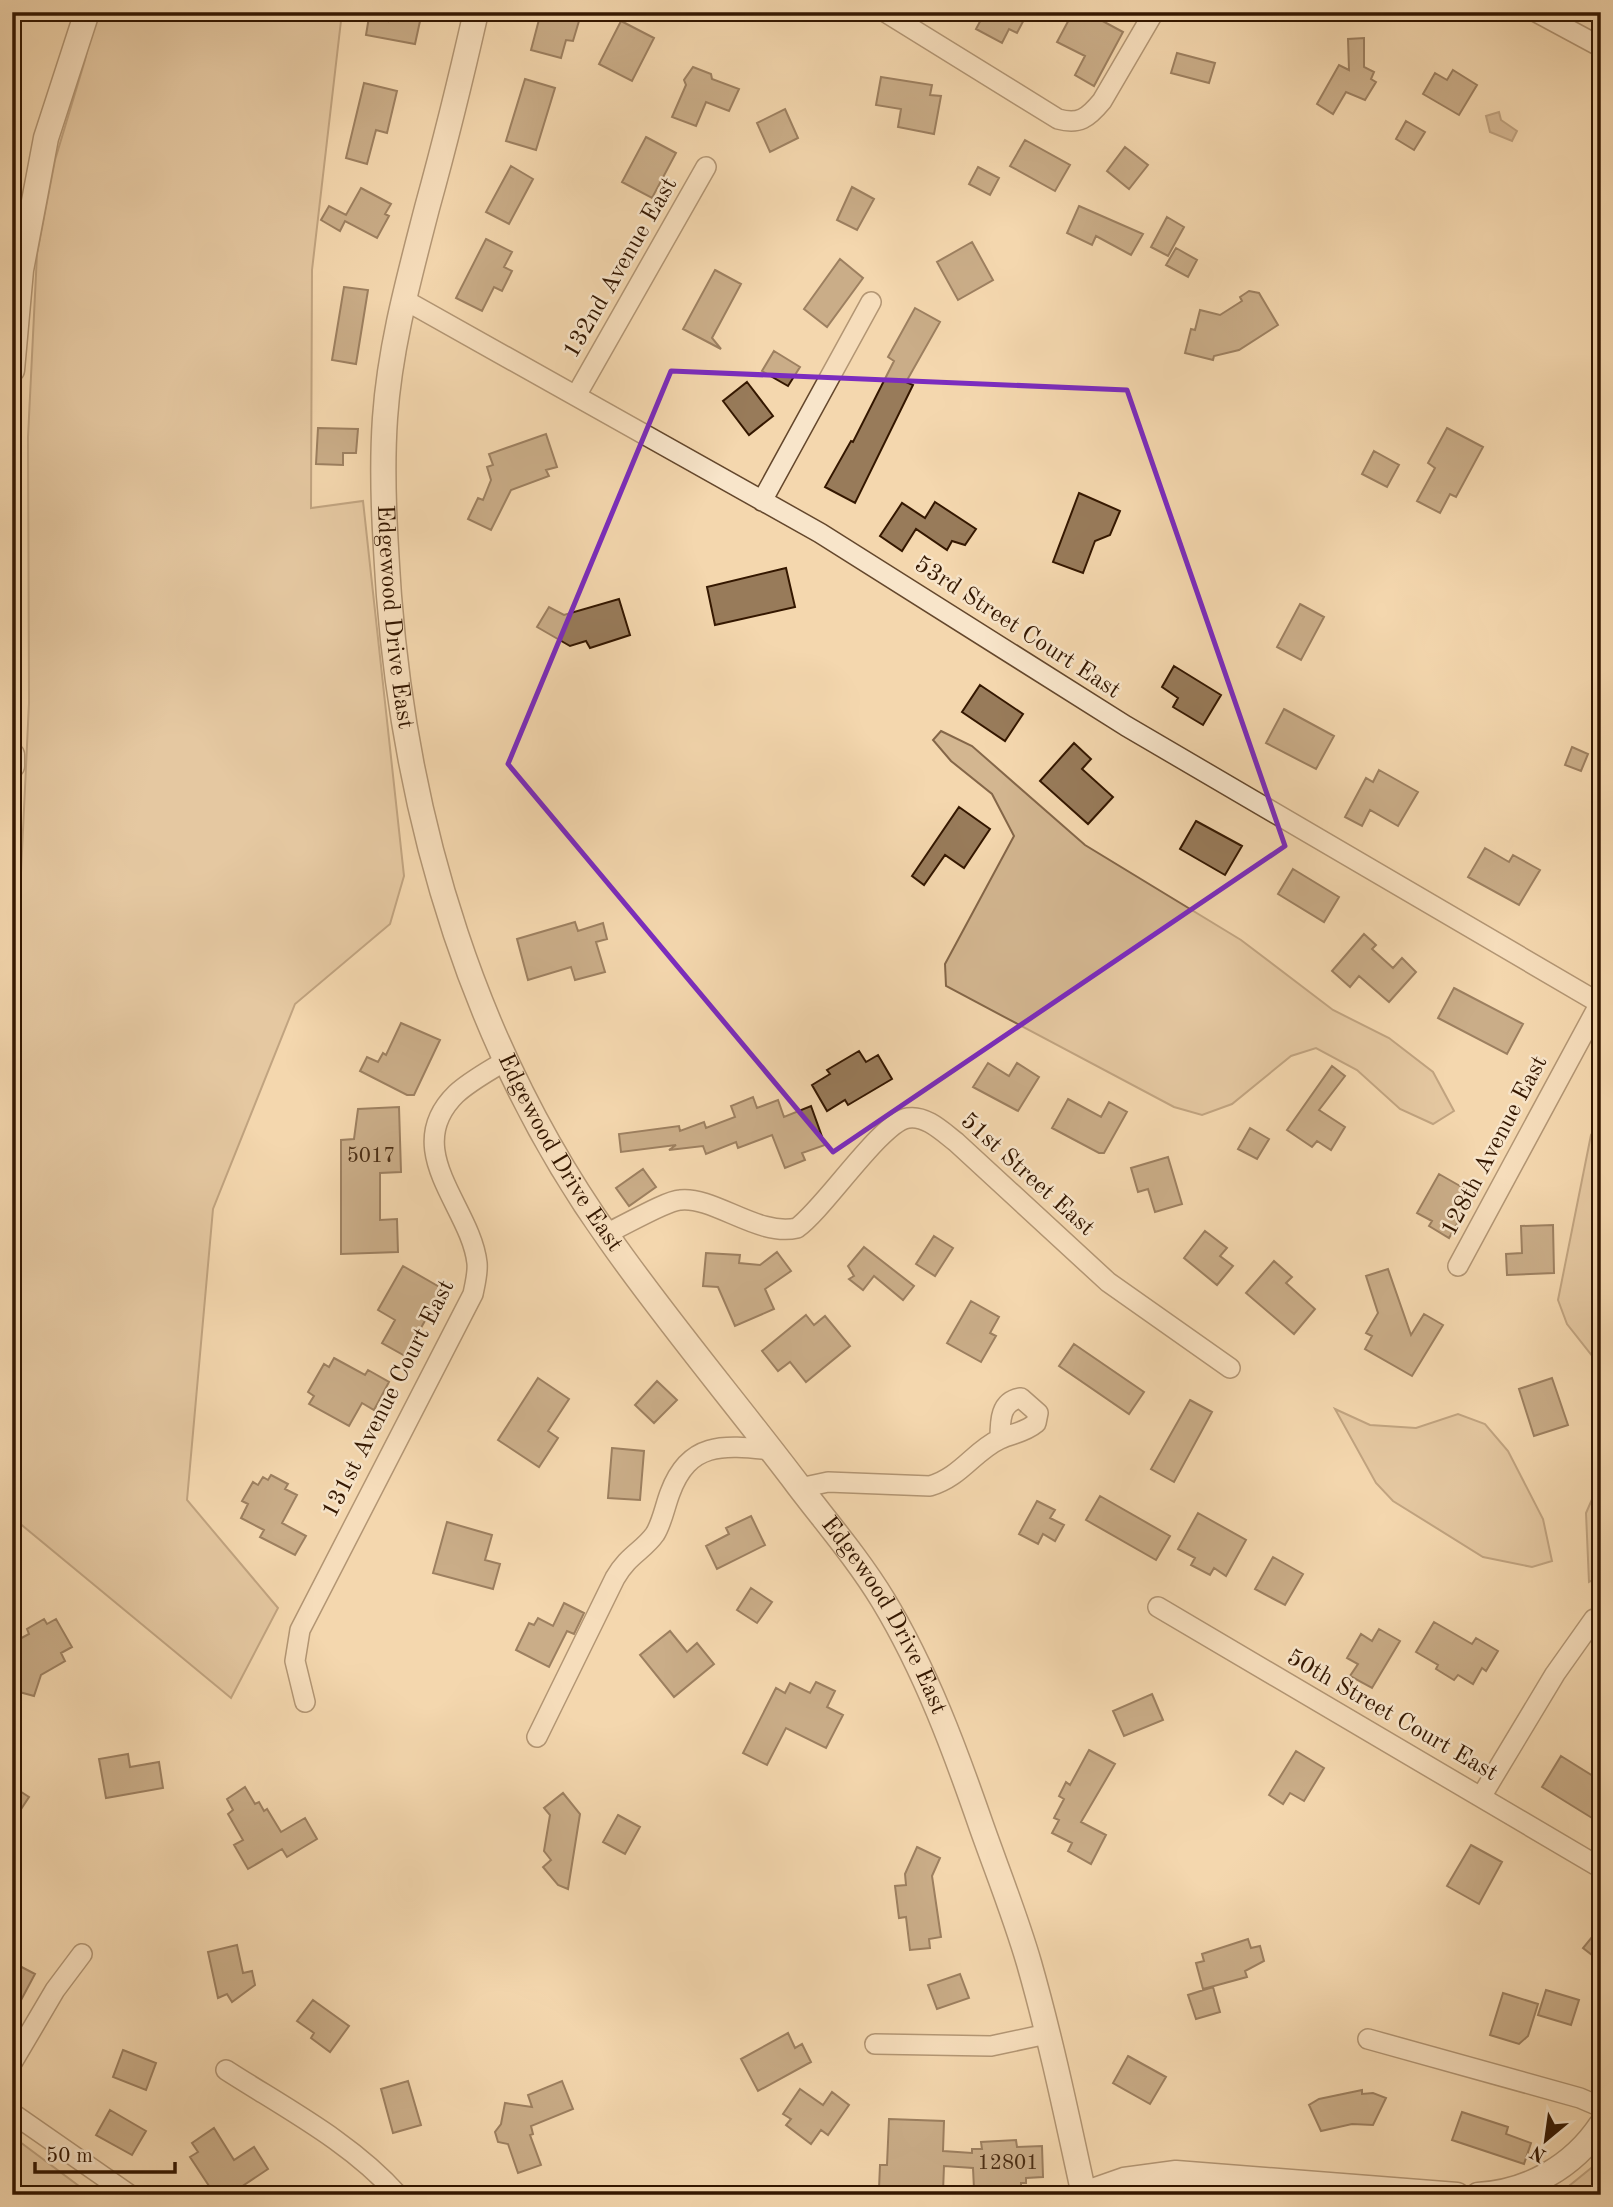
<svg xmlns="http://www.w3.org/2000/svg" width="1613" height="2207" font-family="'Old Standard TT',serif">
	<style>
		.green { fill: #d3b690; stroke: #846648; stroke-width: 2 }
		.water { fill: #b39673; stroke: #806345; stroke-width: 2 }
		.building { fill: #987b5a; stroke: #341700; stroke-width: 2 }
		.lines { fill: none; stroke-linecap: round; stroke-linejoin: round }
		.minor-casing { stroke: #64472c; stroke-width: 22 }
		.tertiary-casing { stroke: #64472c; stroke-width: 27 }
		.minor { stroke: #f8e5ca; stroke-width: 19 }
		.tertiary { stroke: #f8e5ca; stroke-width: 24 }
		.marked { fill: none; stroke: #7b2cbf; stroke-width: 5; stroke-linejoin: round }
		.labels { text-anchor: middle; dominant-baseline: central; stroke-width: 5; stroke-linejoin: round; paint-order: stroke }
		.number-label { font-size: 21px; fill: #4d3016 }
		.street-label { font-size: 24px; fill: #341700; stroke: #f8e5ca }
	</style>
	<rect width="100%" height="100%" fill="#f4d7ae"/>
	<filter id="stains"><feTurbulence type="fractalNoise" baseFrequency=".00286" numOctaves="4"/><feColorMatrix values="0 0 0 0 .2 0 0 0 0 .09 0 0 0 0 .02 0 0 0 .5 -.17"/></filter>
	<radialGradient id="worn" r=".72"><stop offset=".6" stop-color="#630" stop-opacity="0"/><stop offset="1" stop-color="#630" stop-opacity=".3"/></radialGradient>
	<path class="green" d="M95,12H342L312,270L311,508L363,501L404,876L390,924L295,1004L213,1209L187,1500L278,1608L231,1698L12,1517V956L18,936L29,703L28,437L37,254L55,160L85,60Z
		M941,731L972,746L1085,845L1241,940L1333,1010L1389,1038L1433,1072L1454,1111L1433,1124L1400,1109L1357,1070L1316,1048L1291,1056L1232,1104L1202,1115L1174,1107L946,986L945,964L1014,836L992,794L951,761L933,740Z
		M1601,1120V1367L1567,1324L1558,1300L1591,1135Z
		M1335,1409L1370,1425L1416,1428L1458,1414L1485,1424L1508,1451L1543,1519L1552,1561L1532,1567L1483,1557L1393,1501L1376,1483Z
		M1601,1479V1576L1589,1582L1586,1513Z
		M12,2136L91,2195H12Z
		M1601,2160V2195H1564V2190Z"/>
	<path class="water" d="M1499,112L1501,120L1517,131L1512,141L1490,132L1486,116Z"/>
	<path class="building" d="M389,12H422L415,44L366,35L369,17L388,21Z
		M541,12H573L571,19L579,21L573,41L566,40L561,58L531,50Z
		M985,12H1028L1017,33L1009,29L1002,43L976,29Z
		M1073,12H1086L1123,32L1094,86L1075,75L1085,56L1057,42Z
		M621,21L654,38L632,81L599,64Z
		M1364,38V67L1374,72L1371,79L1376,82L1365,100L1346,92L1333,114L1317,104L1339,65L1349,70L1348,39Z
		M1177,53L1215,63L1209,83L1171,73Z
		M693,67L711,74L712,79L739,89L729,111L706,102L696,126L672,117L686,85L684,80Z
		M1453,70L1477,85L1459,115L1423,94L1435,73L1447,80Z
		M881,77L932,85L930,95L941,96L934,134L898,127L901,109L876,105Z
		M525,79L555,88L536,150L506,141Z
		M364,83L397,91L387,133L376,130L367,164L346,158Z
		M785,109L798,138L770,152L757,123Z
		M1406,121L1425,132L1414,150L1396,139Z
		M646,137L676,153L652,198L622,182Z
		M1025,140L1070,165L1055,191L1010,166Z
		M1125,147L1148,165L1129,189L1107,171Z
		M511,166L533,179L509,224L486,212Z
		M978,167L999,178L990,195L969,184Z
		M852,187L874,199L857,230L837,220Z
		M361,188L391,204L385,214L389,216L377,238L345,221L340,231L321,220L329,206L346,215Z
		M1079,206L1143,234L1131,255L1096,236L1092,245L1067,233Z
		M1167,217L1184,227L1168,256L1151,247Z
		M486,239L512,252L504,267L512,271L502,291L494,287L482,311L456,298Z
		M972,242L993,280L958,300L937,262Z
		M1176,248L1197,260L1188,277L1166,265Z
		M840,259L863,278L827,327L804,309Z
		M715,270L741,284L712,338L721,349L683,329Z
		M344,287L368,290L356,364L332,360Z
		M1249,291L1259,293L1278,325L1239,350L1214,356L1213,360L1185,353L1191,329L1195,330L1200,310L1220,315L1242,301L1240,297Z
		M915,308L940,322L906,382L913,385L855,503L825,487L851,441L853,442L894,361L888,357Z
		M774,351L800,367L788,386L762,371Z
		M747,382L773,416L749,435L723,401Z
		M318,428L358,429L356,453H343V465L316,464Z
		M1447,428L1483,447L1456,497L1450,494L1440,513L1417,501L1435,468L1428,463Z
		M546,434L557,467L546,470L549,476L511,490L491,530L468,519L478,498L483,500L491,480L487,467L493,465L489,454Z
		M1374,451L1399,465L1387,487L1362,474Z
		M1079,493L1120,511L1110,535L1095,541L1083,573L1053,562Z
		M935,502L976,529L965,545L952,541L947,550L916,529L902,551L880,536L902,503L925,518Z
		M786,568L795,607L715,625L707,587Z
		M619,599L630,635L590,648L586,641L570,646L537,627L549,607L564,615Z
		M1300,604L1324,617L1301,660L1277,647Z
		M1174,666L1221,695L1203,725L1173,707L1178,698L1162,687Z
		M980,685L1023,714L1005,741L962,712Z
		M1284,709L1334,736L1316,769L1266,743Z
		M1074,743L1091,759L1082,769L1113,797L1088,824L1040,781Z
		M1572,747L1588,754L1581,771L1565,765Z
		M1379,770L1418,792L1398,826L1370,810L1362,826L1345,817L1366,778L1373,782Z
		M959,807L990,829L964,868L945,855L924,885L912,876Z
		M1196,821L1242,846L1225,875L1180,849Z
		M1485,848L1509,862L1513,855L1540,870L1519,905L1468,877Z
		M1293,869L1339,897L1324,922L1278,894Z
		M575,922L578,931L603,923L607,939L596,942L605,972L575,980L571,967L528,980L517,939Z
		M1364,934L1376,945L1372,949L1393,968L1402,958L1416,972L1389,1002L1359,976L1350,987L1332,971Z
		M1454,988L1523,1024L1507,1054L1438,1018Z
		M401,1023L440,1040L414,1095H407L360,1071L367,1057L378,1062L383,1053L386,1055Z
		M859,1051L866,1062L878,1055L892,1079L848,1105L845,1100L827,1111L812,1085L830,1074L827,1070Z
		M988,1063L1009,1076L1017,1063L1039,1077L1018,1111L973,1087Z
		M1332,1066L1345,1076L1319,1110L1345,1127L1331,1150L1317,1141L1312,1147L1287,1130Z
		M753,1097L757,1108L778,1100L784,1117L811,1106L825,1145L802,1153L805,1160L785,1168L772,1135L738,1148L736,1142L706,1154L703,1146L669,1150L676,1145L621,1152L619,1134L679,1126L680,1131L704,1122L706,1128L735,1117L731,1106Z
		M1068,1099L1101,1117L1109,1102L1127,1112L1104,1153H1099L1052,1128Z
		M399,1107L401,1172L380,1173V1220L397,1219L398,1252L341,1254V1140L354,1139L358,1109Z
		M1250,1128L1269,1139L1257,1159L1238,1149Z
		M1168,1157L1182,1204L1155,1212L1148,1189L1138,1192L1131,1168Z
		M643,1169L656,1187L629,1206L616,1188Z
		M1439,1174L1474,1194L1449,1238L1429,1226L1432,1221L1417,1213Z
		M1553,1225L1554,1273L1507,1275L1506,1254L1522,1253L1521,1226Z
		M1205,1231L1227,1248L1220,1256L1233,1266L1217,1285L1184,1258Z
		M934,1236L953,1248L935,1276L916,1264Z
		M864,1247L914,1286L903,1300L874,1276L863,1290L849,1279L854,1276L848,1266Z
		M777,1252L791,1271L765,1289L774,1309L735,1326L718,1287L703,1286L706,1253L740,1255L739,1263L760,1265Z
		M1274,1261L1292,1277L1286,1283L1315,1309L1294,1334L1246,1293Z
		M403,1266L443,1289L405,1356L382,1343L395,1320L378,1310Z
		M1388,1269L1411,1335L1424,1314L1443,1325L1412,1376L1365,1349L1372,1336L1366,1333L1378,1313L1366,1276Z
		M971,1301L999,1317L990,1333L996,1336L981,1362L947,1343Z
		M806,1315L814,1325L825,1316L850,1346L806,1382L790,1362L778,1371L762,1351Z
		M1074,1344L1144,1392L1129,1414L1059,1366Z
		M334,1358L365,1375L368,1370L389,1382L374,1410L362,1403L349,1426L309,1404L314,1396L308,1392L324,1364L329,1367Z
		M538,1378L569,1399L548,1431L558,1438L539,1467L498,1440Z
		M1552,1378L1568,1425L1534,1436L1519,1389Z
		M657,1381L677,1400L654,1423L635,1405Z
		M1190,1400L1212,1412L1174,1482L1151,1469Z
		M612,1448L644,1451L640,1500L608,1498Z
		M271,1475L288,1484L285,1489L297,1495L282,1523L306,1536L295,1555L260,1537L264,1530L241,1518L248,1504L242,1501L253,1482L258,1485L263,1477L268,1480Z
		M1100,1496L1170,1536L1156,1560L1086,1520Z
		M1037,1501L1055,1510L1050,1518L1064,1525L1055,1541L1043,1534L1038,1544L1019,1534Z
		M1198,1513L1246,1540L1226,1576L1214,1568L1210,1575L1191,1565L1195,1558L1178,1549Z
		M751,1516L765,1545L717,1569L706,1546L729,1534L726,1528Z
		M447,1522L492,1535L485,1560L500,1564L493,1589L433,1573Z
		M1273,1557L1303,1574L1285,1605L1255,1589Z
		M751,1588L772,1602L757,1623L737,1610Z
		M564,1603L584,1613L574,1634L567,1631L549,1667L516,1650L529,1623L534,1625L538,1618L553,1626Z
		M44,1619L47,1624L56,1619L72,1647L61,1653L65,1661L41,1675L34,1696L12,1690L21,1656L14,1642L29,1634L27,1629Z
		M1434,1622L1472,1644L1476,1638L1498,1651L1486,1671L1482,1668L1473,1684L1458,1675L1454,1680L1436,1669L1438,1665L1416,1652Z
		M1379,1629L1400,1641L1372,1688L1350,1676L1358,1664L1347,1658L1361,1634L1372,1641Z
		M670,1631L687,1652L697,1643L714,1664L674,1697L640,1655Z
		M816,1682L835,1691L827,1707L843,1715L826,1748L786,1728L767,1765L743,1753L776,1688L785,1693L790,1683L810,1693Z
		M1152,1694L1163,1720L1124,1736L1113,1711Z
		M1089,1750L1115,1764L1081,1822L1106,1835L1091,1864L1068,1851L1072,1843L1052,1833L1059,1820L1054,1818L1064,1799L1059,1796L1066,1782L1070,1785Z
		M1296,1751L1324,1768L1304,1801L1290,1793L1283,1804L1269,1795Z
		M128,1754L130,1767L159,1762L163,1788L106,1798L99,1759Z
		M1561,1756L1601,1781V1804L1592,1818L1542,1787Z
		M12,1786L29,1797L12,1823Z
		M245,1787L255,1804L259,1802L264,1811L267,1809L281,1832L305,1818L317,1839L287,1857L282,1849L248,1869L234,1845L243,1840L228,1814L233,1810L227,1799Z
		M563,1793L580,1814L568,1889L558,1885L543,1867L551,1860L544,1851L550,1815L544,1808Z
		M618,1815L640,1827L625,1854L603,1842Z
		M1471,1845L1502,1862L1479,1904L1447,1886Z
		M917,1847L940,1858L932,1876L941,1937L929,1939L930,1948L910,1950L906,1917L899,1918L895,1886L906,1885L905,1874Z
		M1601,1926V1962L1583,1948Z
		M1248,1939L1251,1948L1260,1946L1264,1961L1245,1971L1247,1977L1203,1989L1196,1963L1204,1961L1202,1954Z
		M237,1945L243,1973L252,1971L255,1985L232,2002L227,1994L218,1998L208,1952Z
		M12,1962L35,1974L12,2017Z
		M960,1974L969,1998L937,2009L928,1985Z
		M1213,1987L1220,2012L1196,2019L1188,1995Z
		M1546,1990L1579,2000L1571,2025L1538,2015Z
		M1503,1993L1538,2004L1528,2036L1519,2044L1490,2035Z
		M313,2000L349,2026L330,2052L311,2038L314,2033L297,2021Z
		M788,2033L795,2048L802,2044L811,2062L758,2091L741,2059Z
		M123,2050L156,2063L146,2090L113,2077Z
		M1128,2056L1166,2077L1150,2104L1113,2083Z
		M408,2081L421,2125L393,2133L381,2089Z
		M562,2081L573,2109L531,2126L533,2134L530,2135L541,2165L518,2173L508,2144L498,2142L495,2132L501,2124L505,2103L532,2107L528,2095Z
		M800,2089L823,2105L832,2092L849,2105L828,2135L821,2130L811,2144L786,2125L791,2119L783,2114Z
		M1362,2090V2094L1373,2093L1386,2098L1373,2125L1352,2124L1321,2131L1309,2105L1319,2099Z
		M110,2110L146,2131L132,2155L96,2135Z
		M1462,2112L1508,2127L1506,2134L1531,2143L1524,2164L1452,2140Z
		M889,2119L944,2121L943,2151L972,2153V2149H982L981,2142L1016,2140L1017,2147L1042,2146L1043,2177L1026,2178V2183H1021V2193L1004,2194V2187L974,2189L973,2168L944,2166L943,2192L879,2189L880,2165H887Z
		M214,2128L234,2160L254,2147L268,2169L229,2195H215L190,2157L198,2152L192,2143Z"/>
	<g class="lines">
		<defs>
			<path id="minor" d="M885,12L1058,119C1079,125 1088,118 1102,101L1154,12
				M1536,12L1601,47
				M403,299L820,533L1126,726L1601,1004
				M577,394L706,167
				M762,501L871,302
				M605,1234C622,1227 665,1201 680,1200C714,1196 758,1237 797,1228C825,1208 881,1122 908,1118C926,1115 943,1132 956,1142L1108,1282L1230,1368
				M1458,1266L1600,1003
				M800,1488L828,1482L930,1486C961,1477 974,1451 1000,1439C1013,1433 1024,1433 1036,1423L1038,1413L1021,1398C1000,1401 1000,1421 1000,1439
				M1158,1607L1601,1868
				M305,1702L295,1661L300,1630L473,1294C475,1284 478,1273 477,1263C471,1207 399,1150 456,1094C470,1081 489,1071 505,1061
				M537,1737L615,1578C628,1555 643,1551 655,1534C662,1523 665,1506 670,1493C689,1441 723,1445 772,1450
				M1481,1797L1555,1674L1594,1619
				M1368,2039L1580,2098L1601,2107
				M875,2044L991,2046L1047,2034
				M12,2063L55,1990L82,1954
				M226,2070C285,2108 351,2142 398,2195
				M12,2113L130,2195"/>
			<g id="tertiary">
				<path id="s1" d="M476,12C461,78 445,143 427,208C409,278 390,346 385,418C381,477 385,537 389,596C407,826 475,1051 610,1240C669,1324 736,1403 798,1485C827,1523 858,1559 883,1600C926,1671 955,1750 982,1828C998,1873 1016,1918 1029,1963C1051,2040 1067,2117 1084,2195"/>
				<path d="M12,370L21,270L46,138L87,12"/>
				<path d="M12,755V766"/>
				<path d="M1084,2194L1124,2180L1176,2173L1457,2195"/>
				<path d="M1478,2195C1528,2192 1573,2167 1601,2125"/>
			</g>
		</defs>
		<use href="#minor" class="minor-casing"/>
		<use href="#tertiary" class="tertiary-casing"/>
		<use href="#minor" class="minor"/>
		<use href="#tertiary" class="tertiary"/>
	</g>
	<path d="M0 0H1613V2207H0ZM671,371L1127,390L1285,846L833,1152L508,764Z" fill="#f4d7ae" fill-opacity=".55" fill-rule="evenodd"/>
	<path class="marked" d="M671,371L1127,390L1285,846L833,1152L508,764Z"/>
	<g class="labels">
		<g class="number-label">
			<text x="371" y="1156">5017</text>
			<text x="1008" y="2163">12801</text>
		</g>
		<g class="street-label">
			<text transform="translate(621 268) rotate(-60)">132nd Avenue East</text>
			<text stroke="none"><textPath href="#s1" startOffset="616">Edgewood Drive East</textPath></text>
			<text transform="translate(1017 628) rotate(33)">53rd Street Court East</text>
			<text transform="translate(1495 1146) rotate(-62)">128th Avenue East</text>
			<text stroke="none"><textPath href="#s1" startOffset="1183">Edgewood Drive East</textPath></text>
			<text transform="translate(1027 1175) rotate(42)">51st Street East</text>
			<text transform="translate(389 1399) rotate(-63)">131st Avenue Court East</text>
			<text stroke="none"><textPath href="#s1" startOffset="1750">Edgewood Drive East</textPath></text>
			<text transform="translate(1392 1716) rotate(30)">50th Street Court East</text>
		</g>
	</g>
	<rect width="1613" height="2207" fill="none" stroke="#f4d7ae" stroke-width="42"/>
	<rect x="14" y="14" width="1585" height="2179" fill="none" stroke="#341700" stroke-width="3.5"/>
	<rect x="21" y="21" width="1571" height="2165" fill="none" stroke="#341700" stroke-width="2"/>
	<g transform="translate(1546 2140) rotate(209)" stroke="#f8e5ca" stroke-width="5" paint-order="stroke">
	<path d="M0-5L12 26L0 18L-12 26Z" fill="#341700"/>
	<text y="-10" font-size="19" font-weight="bold" text-anchor="middle" fill="#341700">N</text>
	</g>
	<path d="M35 2162v10h140v-10" fill="none" stroke="#341700" stroke-width="3.5"/>
	<text x="46" y="2162" font-size="21" fill="#341700" stroke="#f8e5ca" stroke-width="5" paint-order="stroke">50 m</text>
	<rect width="100%" height="100%" filter="url(#stains)"/>
	<rect width="100%" height="100%" fill="url(#worn)"/>
</svg>
